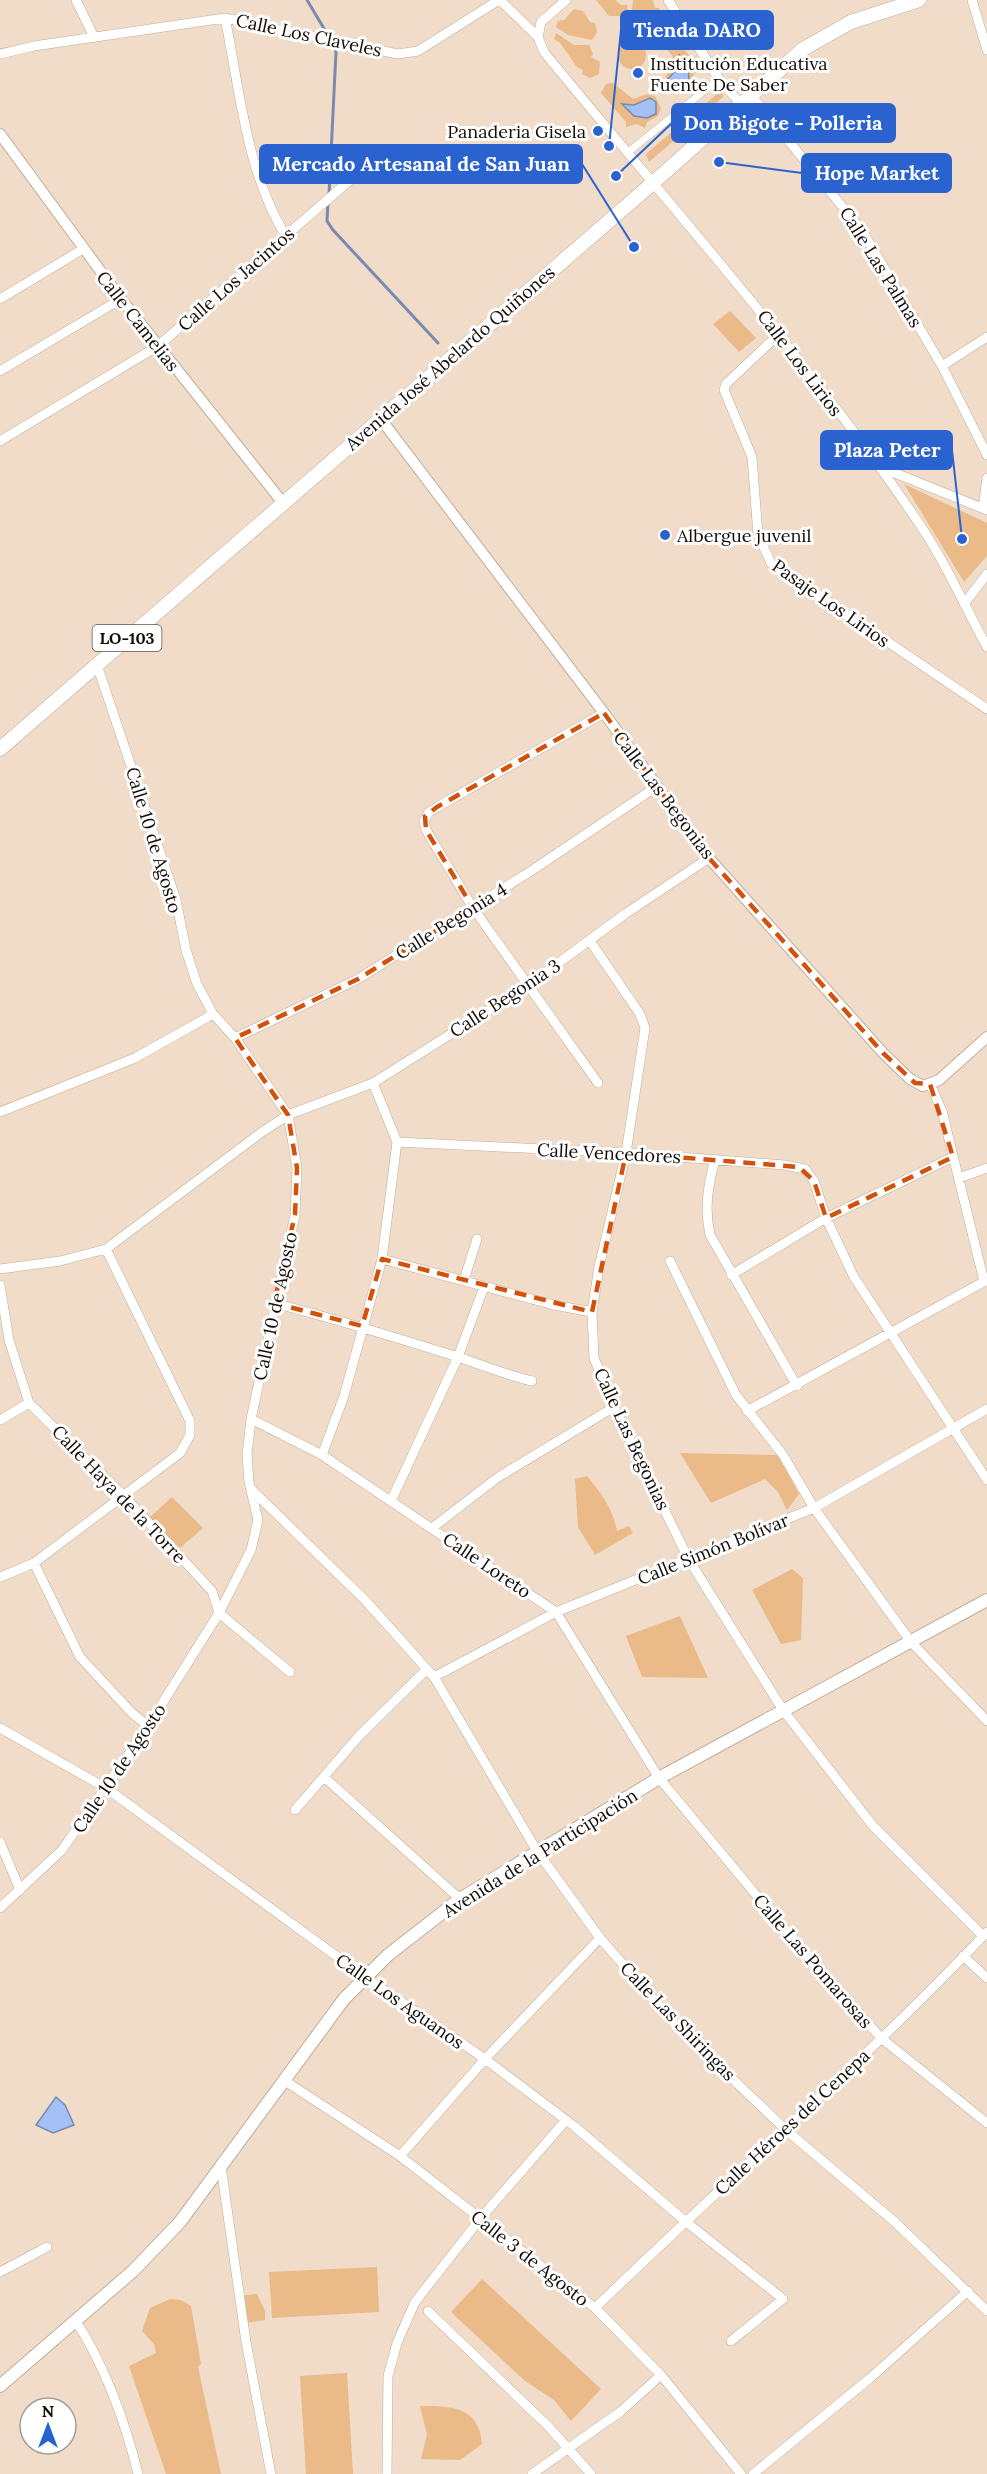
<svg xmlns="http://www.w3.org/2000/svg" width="987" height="2474" font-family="Lora,serif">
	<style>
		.green { fill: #eaba88 }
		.water { fill: #a3c1f7; stroke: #788baf; stroke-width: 1.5 }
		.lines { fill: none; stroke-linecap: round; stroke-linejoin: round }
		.stream { stroke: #788baf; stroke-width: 3 }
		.pedestrian-casing { stroke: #c1ae9b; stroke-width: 8 }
		.minor-casing { stroke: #c1ae9b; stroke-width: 10 }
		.tertiary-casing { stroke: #c1ae9b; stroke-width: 12 }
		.secondary-casing { stroke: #c1ae9b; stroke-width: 14 }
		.primary-casing { stroke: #c1ae9b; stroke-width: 15 }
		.pedestrian { stroke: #fff; stroke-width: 7 }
		.minor { stroke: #fff; stroke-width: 9 }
		.tertiary { stroke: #fff; stroke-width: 10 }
		.secondary { stroke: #fff; stroke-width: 12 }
		.primary { stroke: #fff; stroke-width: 14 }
		.marked { fill: none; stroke: #d3510b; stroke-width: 4.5; stroke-dasharray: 12 8; stroke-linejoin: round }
		.poi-dot { fill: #2a63d0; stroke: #fff; stroke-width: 2 }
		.labels { text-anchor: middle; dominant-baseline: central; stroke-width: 6; stroke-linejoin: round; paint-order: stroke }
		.shield { fill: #fff; stroke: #5a5551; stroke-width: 1.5 }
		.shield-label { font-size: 16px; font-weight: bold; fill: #130c06 }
		.street-label { font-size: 18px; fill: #130c06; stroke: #fff }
		.poi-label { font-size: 18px; fill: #130c06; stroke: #fff; text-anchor: start }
		.leader { fill: none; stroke: #2a63d0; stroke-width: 2 }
		.callout-dot { fill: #2a63d0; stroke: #fff; stroke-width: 2 }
		.callout { fill: #2a63d0; stroke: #2a63d0; stroke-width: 2 }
		.callout-label { font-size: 20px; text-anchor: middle; font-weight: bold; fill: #fff }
	</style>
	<rect width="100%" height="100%" fill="#f0dcc8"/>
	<path class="green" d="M596,0H615L621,5H627L628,11L620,16H609Z
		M633,0H653L655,8H659L662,17L659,25L651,28L642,23V19L632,10Z
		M574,9L583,11L590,22L595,23L597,32L592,40L568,35L556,27L558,21L564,20Z
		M556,33L574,45H589L593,54L591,57L600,62L599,74L590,78L582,74L583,70L577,67L560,43L554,39Z
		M667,33L677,36V42C685,50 693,59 699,69L693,75L696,86L693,85L683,93L674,92L667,87L666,76L674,62L672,55L661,43Z
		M618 55a14 14 0 1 1 28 0a14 14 0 1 1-28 0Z
		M613,83L633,99L647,94L655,96L661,108L658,116L647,122L645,128L637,124L626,127V122L601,93L606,84Z
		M719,92L723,93V97L694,122L691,121V117Z
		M680,125H685L686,130L649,162L646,154Z
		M730,311L756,338L739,352L713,324Z
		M904,484L987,523V556L964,582Z
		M680,1453L778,1455L799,1494L787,1510L778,1492L765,1479L711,1503Z
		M587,1476C601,1493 613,1509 617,1531L629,1526L633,1533L595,1555L578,1527L575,1479Z
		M172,1497L203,1528L180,1548L155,1527L149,1518Z
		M792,1569L803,1578L801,1640L781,1644L752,1590Z
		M680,1616L708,1678L642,1677L626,1636Z
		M377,2267L379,2312L272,2318L269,2272Z
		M482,2279L601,2389L571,2421L554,2400L525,2381L451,2312Z
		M257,2294L265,2311V2320L245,2323L239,2296Z
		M170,2299L181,2300L191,2306L201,2364L198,2367L221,2474H166L129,2366L156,2353L154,2344L142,2331L150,2308Z
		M347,2373L353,2474H306L300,2376Z
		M420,2406C451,2406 479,2406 482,2444L460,2460L421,2459L427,2434Z"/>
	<path class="water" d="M679,54L680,59L688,63L689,83L686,89L678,90L671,87L668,79L678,68Z
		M650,98L656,102V114L647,118L634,116L622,104L634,105Z
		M56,2097L65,2105L74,2125L53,2133L36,2125Z"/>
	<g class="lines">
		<path class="stream" d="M307,0L329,37
			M329,194L336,52L332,43
			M328,201L327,221L333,230L438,343"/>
		<defs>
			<path id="pedestrian" d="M627,153L719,79"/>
			<path id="minor" d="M76,0L94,37
				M500,0L538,37L544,52C669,205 802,352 914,516C943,557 963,603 987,647
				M668,0L719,79L740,103
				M972,0L987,50
				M225,18C240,90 246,172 286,236
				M538,37L541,22L566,0
				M0,54L34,46L225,18L398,54L418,51L499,0
				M751,95L863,232L942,366L987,455
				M0,299L83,249
				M779,334L726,384L724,390L752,457L758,535L771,563L987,709
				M942,366L987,337
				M0,371L121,299
				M0,441L158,346L371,162
				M880,467L987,510
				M983,508L987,478
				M964,604L987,574
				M590,941L640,1014L645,1028L626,1153L599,1267L592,1312L594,1358L614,1407L689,1560L783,1710L873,1826L983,1936
				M235,1038L358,979L531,871L656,787
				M598,1083L473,908L426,830L424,821L429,812L437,807L604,713
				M930,1084L942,1111L984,1281
				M0,1112L135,1058L213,1014
				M397,1142L626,1153L784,1165L805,1169L814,1181L826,1218L854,1277L987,1480
				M715,1159C708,1186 704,1208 710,1235L797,1386
				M959,1178L987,1168
				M382,1259L554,1305L592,1312
				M670,1261L736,1395L783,1455L814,1508L911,1642L987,1721
				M0,1269L60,1261L106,1249L262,1132L288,1115L373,1083L527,986L625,914L709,858
				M731,1275L826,1218L953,1157
				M464,1280L477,1239
				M0,1285L9,1340L29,1403L125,1497L212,1591L219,1613L290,1672
				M274,1303C331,1318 388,1335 445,1353C475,1362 502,1374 532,1381
				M747,1411L987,1280
				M251,1419L322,1455L556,1612L659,1778L776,1919L881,2038L987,2123
				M0,1420L29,1403
				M322,1455L344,1396L382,1259L397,1142L373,1083
				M251,1489L364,1599L434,1677L537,1851L600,1938L674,2023L786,2130L895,2222L987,2311
				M391,1501L458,1357L484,1287
				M432,1528L497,1478L614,1407
				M34,1563L80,1657L132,1713L148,1726
				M0,1577L34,1563L180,1453L190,1435V1421L106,1249
				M434,1677L556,1612L814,1508L987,1409
				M0,1728L106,1788L365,1977L485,2059L574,2126L685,2221L783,2299L731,2341
				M324,1777L460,1899
				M295,1810L359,1736L427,1669
				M0,1842L20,1890
				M0,1908L62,1850L148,1726L219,1613L251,1550L258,1520L249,1482L247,1455L251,1419L295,1215L297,1168L288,1115L235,1038L213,1014L197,984L186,950L176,900L97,665
				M963,1956L987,1978
				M285,2081L400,2156L595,2308L661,2375L741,2474
				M400,2156L485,2059L600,1938
				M221,2166L246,2342L271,2474
				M0,2272L47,2247
				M595,2308C725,2182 862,2064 987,1932
				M428,2311L548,2426L591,2474
				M75,2320C104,2363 126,2424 138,2474
				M387,2474L388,2376L397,2343L415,2302L480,2219L566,2120
				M532,2474L620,2412L661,2375
				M753,2474L869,2379L968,2291"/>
			<path id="tertiary" d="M0,134L121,299L283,503
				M380,418L604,713L709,858L883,1053L910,1079L923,1086L939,1080L987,1037"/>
			<path id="secondary" d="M0,2386L133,2271L180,2222L344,1999L388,1955L460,1899L659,1778L987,1600"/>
			<path id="primary" d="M0,749L654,182L803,49L851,22L919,0"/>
		</defs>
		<use href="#pedestrian" class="pedestrian-casing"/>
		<use href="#minor" class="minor-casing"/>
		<use href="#tertiary" class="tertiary-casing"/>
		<use href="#secondary" class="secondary-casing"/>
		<use href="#primary" class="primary-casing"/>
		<use href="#pedestrian" class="pedestrian"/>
		<use href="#minor" class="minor"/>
		<use href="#tertiary" class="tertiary"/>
		<use href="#secondary" class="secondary"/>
		<use href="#primary" class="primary"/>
	</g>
	<path class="marked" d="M604,713L709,858L883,1053L915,1083L930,1084L953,1157L826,1218L814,1181L799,1167L626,1153L592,1312L382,1259L362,1326L274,1303L295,1215L297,1168L288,1115L235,1038L358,979L473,908L426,830L425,816L437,807Z"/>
	<g class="poi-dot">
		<circle cx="638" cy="73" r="6"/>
		<circle cx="598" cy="131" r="6"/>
		<circle cx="665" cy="535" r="6"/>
	</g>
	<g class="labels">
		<rect class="shield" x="92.5" y="625" width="69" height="26" rx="4.5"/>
		<g class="shield-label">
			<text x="127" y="638">LO-103</text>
		</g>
		<g class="street-label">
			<text transform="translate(309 35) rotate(12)">Calle Los Claveles</text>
			<text transform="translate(881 267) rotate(58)">Calle Las Palmas</text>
			<text transform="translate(236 279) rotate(-41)">Calle Los Jacintos</text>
			<text transform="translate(138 321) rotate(52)">Calle Camelias</text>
			<text transform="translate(450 358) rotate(-41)">Avenida José Abelardo Quiñones</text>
			<text transform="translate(800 363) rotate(53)">Calle Los Lirios</text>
			<text transform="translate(831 603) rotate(35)">Pasaje Los Lirios</text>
			<text transform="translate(664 795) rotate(53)">Calle Las Begonias</text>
			<text transform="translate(154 840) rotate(73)">Calle 10 de Agosto</text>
			<text transform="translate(451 921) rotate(-32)">Calle Begonia 4</text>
			<text transform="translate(505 998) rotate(-33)">Calle Begonia 3</text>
			<text transform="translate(609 1153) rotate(3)">Calle Vencedores</text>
			<text transform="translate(275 1306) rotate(-78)">Calle 10 de Agosto</text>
			<text transform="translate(632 1439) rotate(65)">Calle Las Begonias</text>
			<text transform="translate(119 1494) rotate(46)">Calle Haya de la Torre</text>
			<text transform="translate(713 1549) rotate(-22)">Calle Simón Bolívar</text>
			<text transform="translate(487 1565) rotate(34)">Calle Loreto</text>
			<text transform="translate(119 1768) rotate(-56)">Calle 10 de Agosto</text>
			<text transform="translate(540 1853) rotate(-32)">Avenida de la Participación</text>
			<text transform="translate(813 1961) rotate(49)">Calle Las Pomarosas</text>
			<text transform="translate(400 2001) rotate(35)">Calle Los Aguanos</text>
			<text transform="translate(678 2021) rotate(46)">Calle Las Shiringas</text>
			<text transform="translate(792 2122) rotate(-43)">Calle Héroes del Cenepa</text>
			<text transform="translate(530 2258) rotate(38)">Calle 3 de Agosto</text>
		</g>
		<g class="poi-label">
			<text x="650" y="63">Institución Educativa<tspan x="650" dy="21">Fuente De Saber</tspan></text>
			<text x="586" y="131" text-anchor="end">Panaderia Gisela</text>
			<text x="677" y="535">Albergue juvenil</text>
		</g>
	</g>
	<path class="leader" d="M609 146L621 30M616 176L672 123M634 247L582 164M719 162L802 173M962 539L952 450"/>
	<g class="callout-dot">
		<circle cx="609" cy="146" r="6"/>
		<circle cx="616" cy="176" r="6"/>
		<circle cx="634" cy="247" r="6"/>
		<circle cx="719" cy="162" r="6"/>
		<circle cx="962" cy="539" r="6"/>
	</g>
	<g class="callout">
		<rect x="621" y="11" width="152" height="38" rx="6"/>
		<rect x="672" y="104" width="223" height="38" rx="6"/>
		<rect x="260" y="145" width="322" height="38" rx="6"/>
		<rect x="802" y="154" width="149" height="38" rx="6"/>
		<rect x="821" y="431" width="131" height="38" rx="6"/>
	</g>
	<g class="callout-label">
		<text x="697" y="37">Tienda DARO</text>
		<text x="783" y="130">Don Bigote - Polleria</text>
		<text x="421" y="171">Mercado Artesanal de San Juan</text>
		<text x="877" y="180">Hope Market</text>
		<text x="887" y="457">Plaza Peter</text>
	</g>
	<g transform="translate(48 2426)"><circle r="28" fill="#ffffff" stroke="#a19e9b" stroke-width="1.5"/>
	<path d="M0-4.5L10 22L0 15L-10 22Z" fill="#2a63d0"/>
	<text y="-9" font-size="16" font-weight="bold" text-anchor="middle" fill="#130c06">N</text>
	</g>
</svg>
